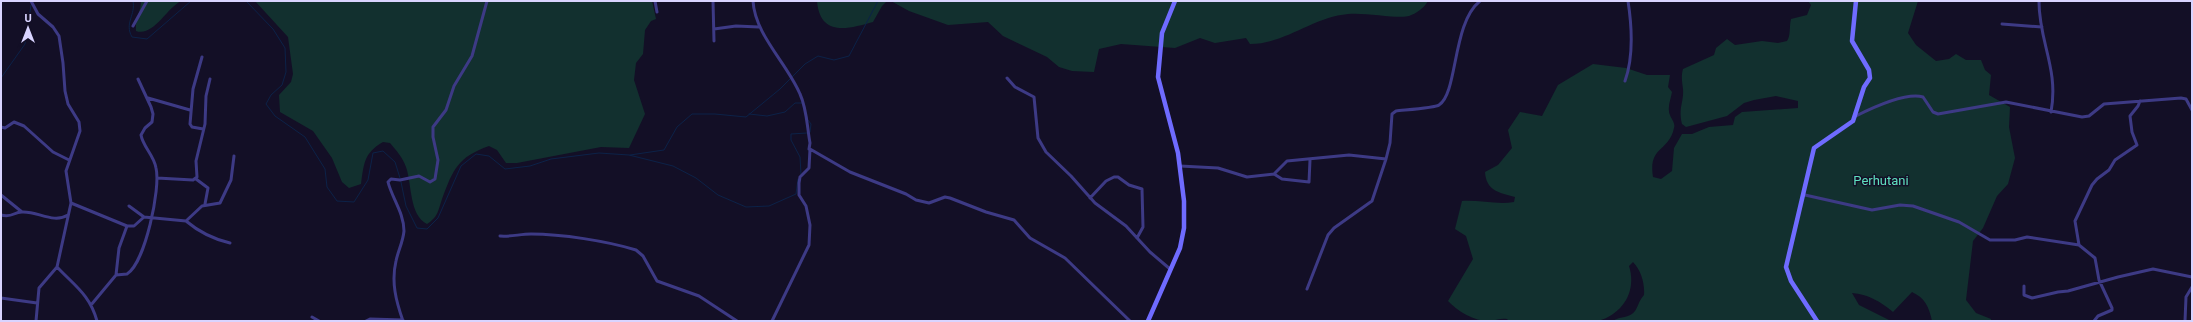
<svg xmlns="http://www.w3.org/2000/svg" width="2193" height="322" font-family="Roboto,sans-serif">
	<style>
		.green { fill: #12302f }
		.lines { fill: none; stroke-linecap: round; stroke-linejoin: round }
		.stream { stroke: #0c2248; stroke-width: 1 }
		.street { stroke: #3d3a85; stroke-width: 3 }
		.secondary { stroke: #6f6bff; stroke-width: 4.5 }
		.labels { text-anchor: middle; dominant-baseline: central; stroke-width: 3; stroke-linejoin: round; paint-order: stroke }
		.park-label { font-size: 13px; fill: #5fe0c0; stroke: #130f26 }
	</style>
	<rect width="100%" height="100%" fill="#130f26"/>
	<path class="green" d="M141,1H181C166,9 153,37 136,31C135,19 141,11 141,1Z
		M255,1H652L656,19L651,21L645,30L643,54L636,63L634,80L645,114L629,148L601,147L517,163H506L497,150L489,146C458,157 453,169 442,199C438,211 438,217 427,224C409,215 412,184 406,167C403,158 396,150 390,143L383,142C364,153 364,163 361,184L349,188L342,182L332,158L313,131L280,112L279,95L291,82L293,74L288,37Z
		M817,1H887L882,6L873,22C848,29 820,37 817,1Z
		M891,1H1428C1424,8 1417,13 1409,16C1399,19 1364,12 1348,14C1313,17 1285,44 1250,44L1246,38L1215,43L1200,38L1175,48L1121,44L1099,49L1094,72L1072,71L1059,67L1047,57L1003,36L988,22L948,25L909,11Z
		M1808,1H1918L1908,33L1916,45L1936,61L1949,59L1956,54L1966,60H1981L1985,70L1991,75L1989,95L2010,107L2009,127L2015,158L2008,184L1997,196L1983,228L1973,241L1966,300L1976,313L1991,319V321H1932C1929,307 1925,298 1912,292L1893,312C1881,302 1868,294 1852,293L1859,305L1891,321H1613C1618,317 1626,318 1632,314C1638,310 1638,301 1644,295C1645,284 1641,270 1633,262L1629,266C1637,291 1623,314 1598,321H1509L1507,319C1501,318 1497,320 1491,321C1476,322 1458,312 1448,301L1473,259L1466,236L1455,229L1462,201C1480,200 1498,205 1514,202L1515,197C1500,193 1486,191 1485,172L1498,165L1512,148L1508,130L1520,112L1542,116L1558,85L1593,64L1626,68L1647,75H1670L1668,87L1672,92C1671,98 1668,105 1669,111C1669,117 1676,122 1674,128C1669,152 1648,146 1653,177L1661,179L1672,171L1674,148L1682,134H1692L1709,127L1733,125L1735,117L1742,112L1798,108V101L1776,96L1754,100L1744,103L1727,116L1686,127L1682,124C1678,108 1684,102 1683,89C1682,81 1681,76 1683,69L1714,55L1716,48L1727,39L1735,45L1762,41L1778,43L1787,41C1791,35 1789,27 1791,19L1807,15L1811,5Z"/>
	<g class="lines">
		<path class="stream" d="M133,1C136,15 124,23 132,37L147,39L191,1
			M246,1L273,29L285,48L286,72L282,85L271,95L266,104L275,116L305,137L325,169L327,187L337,201L354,202L368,180L373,153L383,151L395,162L400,178
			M1,78L25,44L31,5
			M749,114L767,116L785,112L795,103H802
			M808,120L811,124L810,132
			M630,155L664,150L677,127L692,114H715L746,117L780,89L805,64L818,56L834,60L849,56L878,1
			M801,174L800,157L791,140V134L807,133
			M401,182L406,206L417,228L427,229L438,218L461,166L476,154L489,156L505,169L530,166L551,159L599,153L629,155L673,166L696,178L718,195L746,207L769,206L796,194L798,179"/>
		<path class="street" d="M31,1L38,14L53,27L59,36L63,63L65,91L68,104L79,122L80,131L66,171L71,203L57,267L39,288L36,321
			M655,1L657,12
			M713,1L714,41
			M753,1C755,35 787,63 800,94C807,109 807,127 810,143L809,149
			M2039,2C2039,42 2059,69 2051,112
			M2002,24L2042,27
			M133,26L147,1
			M714,29L736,26L759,27
			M202,57L193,89L190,124L192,127L203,129
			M1007,78L1015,87L1034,97L1038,138L1046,152L1071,176L1095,203L1126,226L1150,252L1170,269
			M1625,81C1634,56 1632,27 1628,1
			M148,98L190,110
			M1856,116C1872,108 1905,92 1923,97L1933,112L1938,114L2006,102L2082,117L2089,116L2104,104L2181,98L2186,99L2192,110
			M1,127L5,128L14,122L24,126L53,152L69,160
			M1180,166L1218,168L1247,177L1274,174L1287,161L1349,155L1386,159L1390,143L1392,114L1396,111C1404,110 1435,108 1439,105C1458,93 1452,23 1480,1
			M1274,174L1282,179L1309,182L1310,160
			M157,178L193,180L197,177L196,161L205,124L206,96L210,79
			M196,179L208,188L205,204
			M1,195L22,212
			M1805,195L1872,210L1900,205L1913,206L1959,222L1990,240H2015L2027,237L2079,245
			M1090,198L1106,181L1114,177H1118L1129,185L1142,189L1143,227L1137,238
			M71,203L127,226H134L144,217L186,221L202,206L220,203L231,180L234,156
			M129,206L144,217
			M1,215C13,218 13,212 22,212C38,211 53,224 68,215
			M186,221C199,232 213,239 230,243
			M500,236C511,237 520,234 531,234C561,234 607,241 636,250L643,256L657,281L699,296L737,321
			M57,267C75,286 90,295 97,321
			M116,275L127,274C145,263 161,188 156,168C154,155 143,147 141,135L145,128L152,122L153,114L151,107L138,79
			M2024,286V295L2032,298L2058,292L2068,291L2118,277L2153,269L2192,277
			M1307,289L1328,235L1334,228L1372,201L1386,159
			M1,298L37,303
			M91,305L116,275L119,248L127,226
			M312,317L319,321
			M366,321L370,319L403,320
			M403,321C396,301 391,282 396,261C398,251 403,242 404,231C404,213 392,198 388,182L391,179L400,180L419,176L430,182L435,179L438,160L433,137V127L446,110L454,86L472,56L487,1
			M772,321L809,245L810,225L806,206L799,195V183L800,177L809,168L810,149L850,172L906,194L916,200L929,203L945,197L950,198L986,212L1014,220L1030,238L1065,258L1130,321
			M2094,321L2098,316L2112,310V308L2099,280L2095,258L2079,245L2075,221L2092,185L2097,179L2109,170L2115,160L2137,145L2132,132L2130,116L2138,106L2140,101
			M2185,321L2186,297L2192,287"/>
		<path class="secondary" d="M1148,321L1180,248L1184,228V201L1178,153L1158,77L1162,33L1175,1
			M1817,321L1791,281L1786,267L1814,148L1853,121L1864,87L1870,78L1869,70L1852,41L1856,1"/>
	</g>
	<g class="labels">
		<g class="park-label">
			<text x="1881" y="180">Perhutani</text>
		</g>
	</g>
	<rect width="2193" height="322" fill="none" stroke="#d9d4ff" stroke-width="4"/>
	<g transform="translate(28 28)" stroke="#130f26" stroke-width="3" paint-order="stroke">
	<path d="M0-3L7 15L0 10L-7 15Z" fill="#d9d4ff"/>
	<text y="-6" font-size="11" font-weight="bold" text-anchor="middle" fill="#d9d4ff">U</text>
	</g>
</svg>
